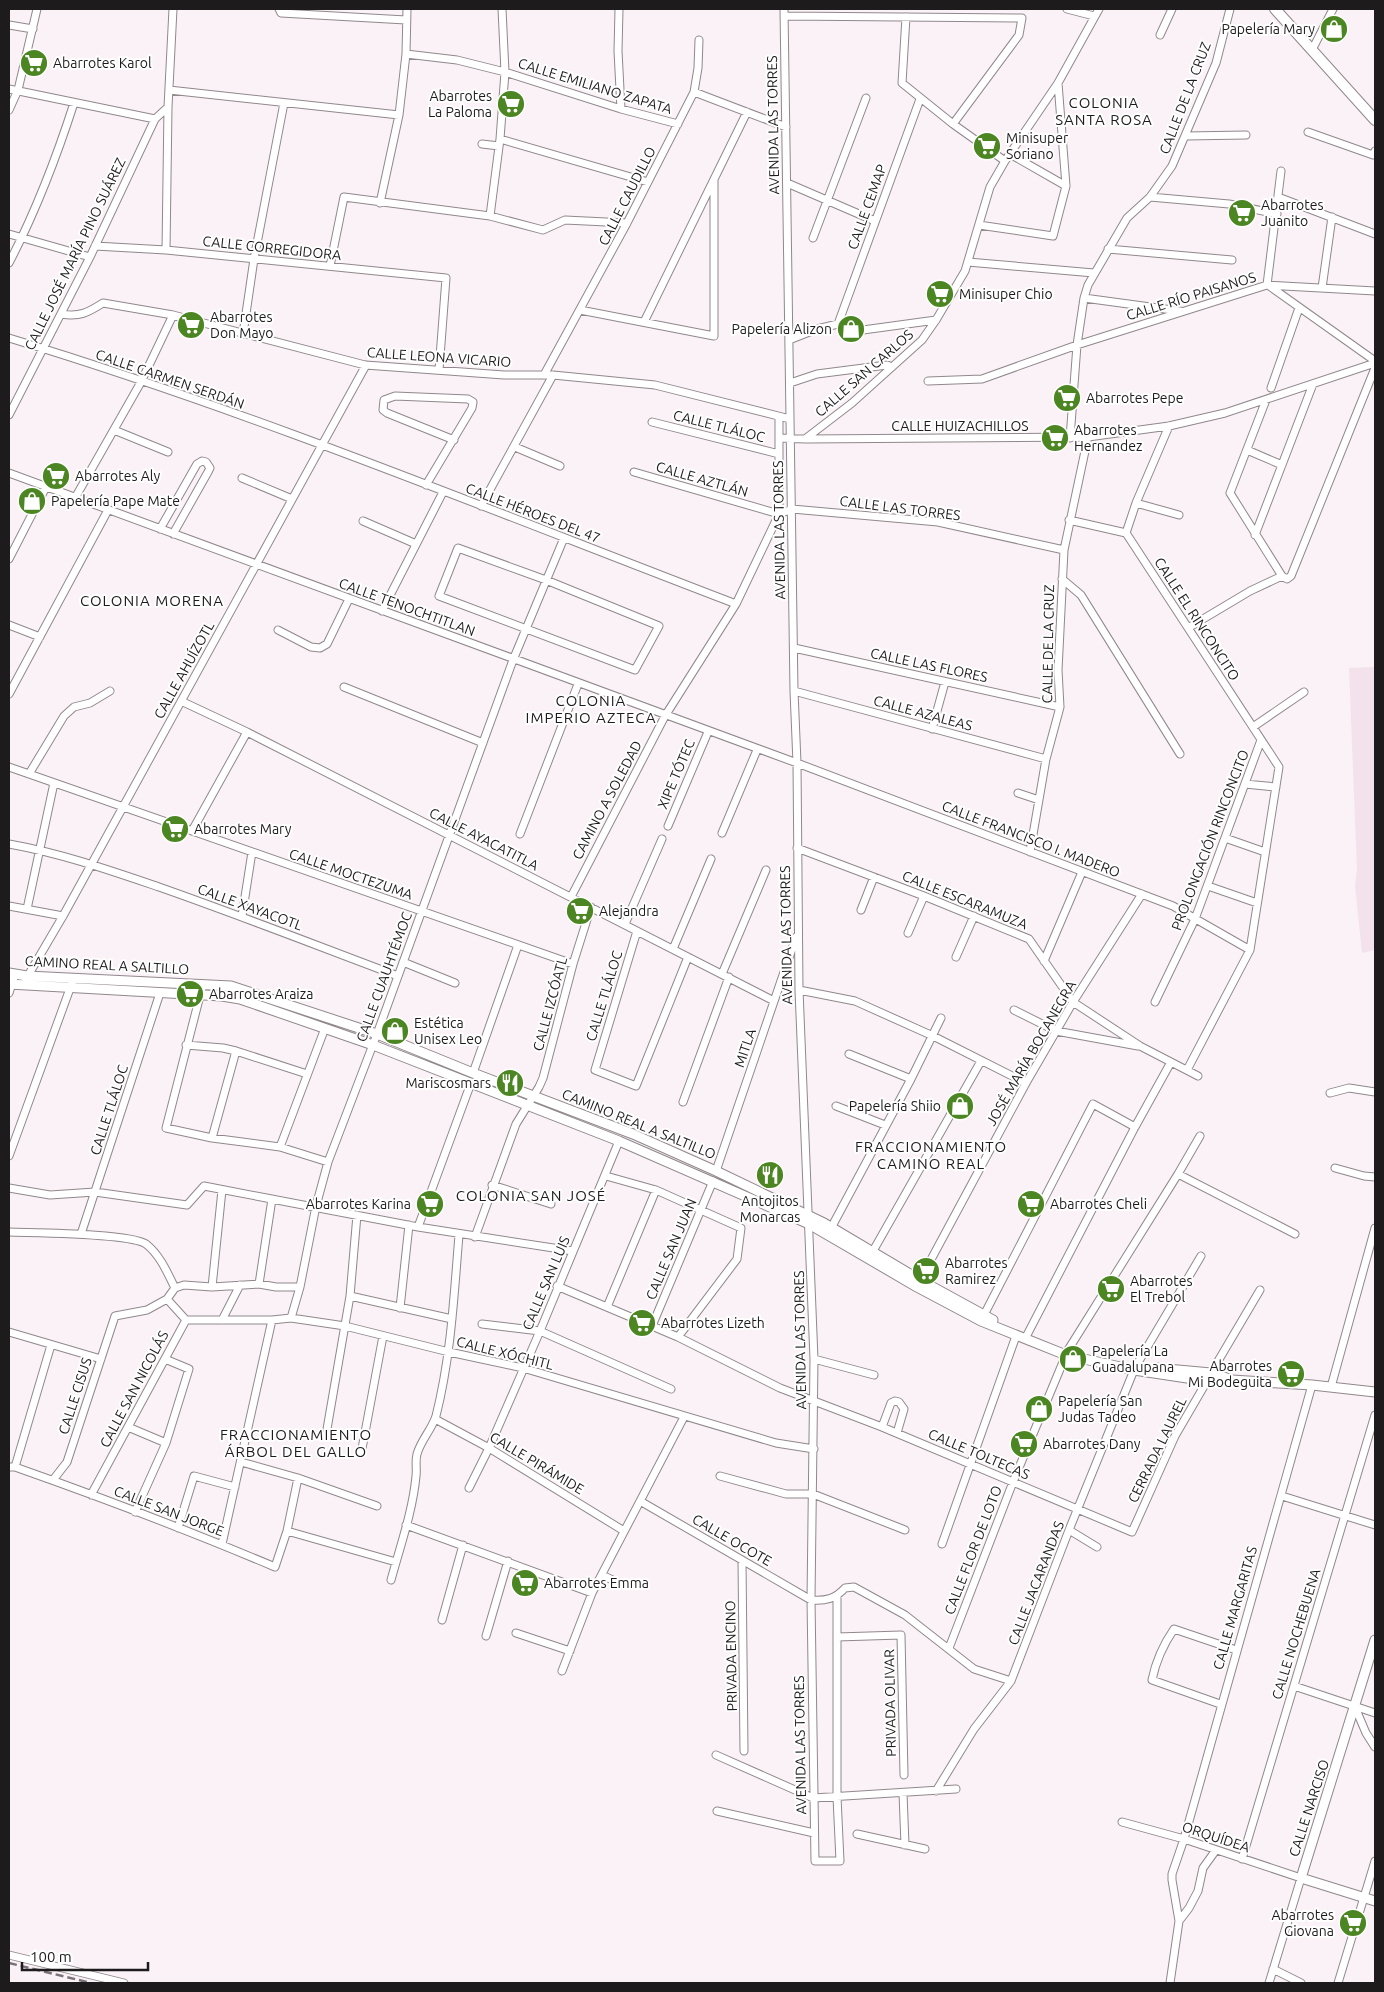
<svg xmlns="http://www.w3.org/2000/svg" width="1384" height="1992" font-family="Ubuntu,sans-serif">
	<style>
		.built { fill: #f3e2eb }
		.lines { fill: none; stroke-linecap: round; stroke-linejoin: round }
		.minor-casing { stroke: #90888c; stroke-width: 9 }
		.tertiary-casing { stroke: #90888c; stroke-width: 11 }
		.secondary-casing { stroke: #90888c; stroke-width: 12 }
		.minor { stroke: #fff; stroke-width: 7 }
		.tertiary { stroke: #fff; stroke-width: 9 }
		.secondary { stroke: #fff; stroke-width: 10 }
		.rail { stroke: #787376; stroke-width: 2.5; stroke-dasharray: 8 4; stroke-linecap: butt }
		.labels { text-anchor: middle; dominant-baseline: central; stroke-width: 4; stroke-linejoin: round; paint-order: stroke }
		.poi-label { font-size: 14px; fill: #1e1b1d; stroke: #fff; text-anchor: start }
		.street-label { font-size: 14px; fill: #1e1b1d; stroke: #fff }
		.neighbourhood-label { font-size: 15px; letter-spacing: 1px; fill: #1e1b1d; stroke: #fff }
	</style>
	<rect width="100%" height="100%" fill="#faf2f6"/>
	<path class="built" d="M1375,667V950L1362,953L1355,886L1357,870L1349,668Z"/>
	<g class="lines">
		<defs>
			<path id="minor" d="M279,9L281,13L406,20
				M619,9L618,51L621,109
				M784,9L794,691L797,763L799,990L814,1359L811,1600L815,1861H840L837,1797V1596
				M1067,9L1094,16
				M784,16L1022,18L1019,35L953,124
				M906,17L902,83L953,124L1005,161
				M9,25L33,29
				M1160,35L1172,9
				M1312,50L1333,9
				M406,54L457,60L505,72L621,109L678,124
				M9,89L155,119
				M169,90L399,115
				M694,92L786,127
				M9,110L18,90L37,9
				M1308,132L1373,155L1375,151
				M1186,136L1246,135
				M500,139L648,182
				M482,144L499,146
				M1010,154L1066,186
				M787,183L875,221
				M1150,197L1229,204L1277,214
				M1278,197L1375,234
				M380,203L399,115L406,54L407,9
				M490,216L500,139L505,72L502,9
				M979,225L1053,236L1066,186L1058,83
				M9,234L90,257
				M813,238L866,98
				M95,246L166,250L446,278L439,370
				M1108,249L1232,260
				M166,250L168,107L173,9
				M968,262L1094,273
				M9,263C36,211 56,159 74,103
				M330,266L344,197L490,216L543,230L565,220L627,223
				M1267,285L1281,171
				M1268,285L1375,361
				M1322,288L1332,217
				M1084,298L1180,311
				M580,310L714,336V180
				M61,314C80,317 87,313 103,303L173,315L365,365L504,375H553L655,385L790,419
				M644,322L747,112
				M838,324L920,99
				M243,334L254,259L284,103
				M9,338C256,413 495,512 736,604
				M789,340L817,329L838,324L863,330L936,320
				M544,375L627,223L694,92L698,68L699,40
				M928,381L982,379L1077,345L1267,285L1375,291
				M790,383L817,374L887,365L892,367
				M1271,388L1299,308
				M1266,400L1230,493L1282,576L1287,579L1291,576L1375,368
				M9,415L90,257L155,119L168,107
				M652,422L779,454
				M114,430L168,452
				M779,438V417
				M1070,438L1077,345L1084,298L1088,285L1127,218L1150,197L1172,166L1216,63L1230,9
				M805,439L1088,437L1169,426L1225,413L1375,363
				M515,447L560,466
				M1247,450L1282,465
				M634,472L779,514L792,509L938,522L1064,550
				M9,473L797,763L1173,906L1250,950
				M242,478L292,499
				M426,485L472,408L473,402L468,399L395,396L384,400L383,410L387,413L454,440
				M75,498L141,382L173,315
				M1136,503L1179,515
				M481,506L553,375
				M1069,520L1126,533L1279,767L1250,950L1187,1070
				M363,521L416,544
				M160,529L197,464L202,461L206,462L210,468L208,472L173,534
				M1126,533L1136,503L1169,426
				M1255,535L1313,384
				M458,548L546,580L659,626L635,670L439,596Z
				M9,559L46,487
				M1062,579L1081,595L1180,754
				M382,611L443,492
				M9,625L40,637
				M1188,628L1250,591L1282,576
				M278,630L311,647L320,648L327,644L349,599
				M794,648L1060,707
				M344,687L483,743
				M794,691L1046,759
				M9,694L108,510
				M181,701L247,732L774,1001
				M1253,727L1304,692
				M932,729L945,682
				M9,767L573,964
				M29,774L64,716L74,707L90,703L110,691
				M1245,784L1276,787
				M1018,793L1039,800
				M668,826L708,732
				M192,831L247,732
				M722,833L757,750
				M520,834L578,684
				M1225,838L1265,852
				M9,844C60,853 109,870 159,887C239,915 318,946 398,976
				M797,848L924,896L1029,939L1073,1002L1140,1046L1198,1076
				M1030,852L1046,759L1060,707L1058,670L1064,550L1088,437
				M1208,886L1257,903
				M571,897L665,716L736,604L779,514V438L805,439L852,403L922,340L936,320L965,271L990,187L1005,161L1058,83L1099,9
				M9,906L63,916
				M27,909L54,783
				M861,910L874,877
				M242,916L252,852
				M625,924L662,839
				M637,931L595,1070L636,1086L688,957
				M908,933L924,896
				M673,949L711,859
				M956,957L974,916
				M1044,961L1082,872
				M403,962L455,983
				M722,974L766,870
				M26,979L63,916L366,365
				M203,984L166,1128L212,1138L280,1147L328,1162
				M799,990L855,1001L933,1036L1026,1083
				M9,993L15,974
				M1155,1002L1195,919L1261,740
				M1014,1010L1056,1031L1138,1046
				M186,1045L223,1048L236,1051L307,1074
				M849,1054L911,1079
				M473,1073L518,945
				M1330,1093L1349,1088L1375,1092
				M683,1102L729,977
				M836,1106L885,1125
				M212,1138L236,1051
				M280,1147L325,1028
				M9,1156L72,983
				M1335,1168L1364,1176L1375,1177
				M716,1171L796,937
				M1178,1174L1295,1234
				M606,1176L656,1190L741,1228L737,1259L678,1337
				M492,1185L551,1204
				M9,1188L50,1195L95,1192L187,1205L204,1186L418,1227L573,1251
				M418,1227L471,1083
				M830,1230L911,1079L941,1018
				M9,1232C33,1233 130,1233 146,1244C160,1255 167,1272 175,1288
				M81,1234L160,993
				M475,1237L516,1124L539,1087L543,1078L573,964L591,907
				M873,1251L981,1061
				M920,1280L1026,1083L1073,1002L1142,894
				M259,1284L272,1199
				M557,1286L678,1337L780,1388L882,1427L1132,1532L1175,1436L1207,1381
				M212,1287L222,1190
				M350,1296L452,1319
				M167,1299L186,1320
				M607,1307L656,1190
				M400,1308L409,1225
				M984,1315L1093,1104L1135,1127
				M291,1318L300,1287L316,1206L328,1162L377,1034L513,660L564,538
				M186,1320H272L291,1318L345,1326L449,1352L523,1368L776,1443L814,1449
				M222,1320L240,1285
				M482,1324L540,1331L671,1389
				M652,1326L713,1181
				M9,1332L101,1359
				M1027,1335L1135,1127L1171,1062
				M814,1359L874,1375
				M1136,1366L1201,1256
				M1211,1373L1260,1290
				M1331,1387L1375,1228
				M435,1419L489,1448L624,1531
				M128,1427L166,1443
				M882,1427L891,1403L895,1401L899,1402L904,1409L897,1433
				M327,1429L350,1296L357,1215
				M361,1454L383,1336
				M241,1462L298,1478L377,1506
				M9,1467H15C103,1498 190,1531 275,1567L287,1531L298,1478
				M15,1467L51,1345
				M720,1476L786,1494H813L905,1530
				M53,1480L67,1462L115,1316L147,1310L167,1299L175,1288L184,1285L212,1287L259,1284L276,1287H300
				M469,1488L489,1448L540,1331L619,1141
				M91,1495L186,1320
				M1282,1496L1375,1525
				M640,1501L811,1600C826,1601 835,1599 845,1588L854,1587L905,1615L974,1669L1011,1681
				M135,1512L166,1443L189,1369L165,1359
				M406,1525L592,1593
				M178,1528L194,1476L235,1487
				M1069,1530L1097,1547
				M287,1531L396,1562
				M222,1544L272,1320
				M942,1544L1016,1336
				M742,1561L744,1751
				M602,1575L623,1585
				M391,1580C400,1547 413,1510 416,1476C417,1468 415,1462 417,1454C421,1440 432,1429 436,1416C451,1357 454,1295 459,1235
				M442,1620L463,1545
				M516,1633L570,1651
				M486,1636L508,1561
				M837,1637L901,1635L904,1775
				M949,1648L1013,1482L1068,1350L1178,1174L1200,1136
				M562,1671L592,1593L684,1417
				M1294,1686L1375,1713
				M1220,1704L1152,1680C1156,1660 1163,1645 1174,1629L1236,1650
				M1355,1707L1366,1733L1375,1747
				M716,1755L813,1798L956,1789
				M936,1791L974,1729L1011,1681L1069,1530L1134,1370
				M903,1793L905,1845
				M717,1811L814,1833
				M1122,1822L1184,1839L1301,1878L1269,1983
				M857,1834L925,1849
				M1242,1859L1375,1415
				M1179,1921L1189,1908L1198,1891L1203,1868L1216,1850
				M9,1955L124,1983
				M1273,1969L1301,1983
				M1170,1983L1179,1921L1172,1880V1874L1184,1839L1312,1385
				M1338,1983L1375,1861"/>
			<path id="tertiary" d="M9,973L27,976L231,986L377,1034L473,1073L633,1134L716,1171L824,1223L920,1280L993,1320
				M9,984L222,996L240,999L373,1045L619,1141L809,1224L917,1287L981,1321L1066,1355L1134,1370L1207,1381L1232,1380L1312,1385L1375,1392
				M1156,1368L1211,1373L1227,1378
				M1375,1640L1301,1878L1375,1901"/>
			<path id="secondary" d="M1275,9L1375,120"/>
		</defs>
		<use href="#minor" class="minor-casing"/>
		<use href="#tertiary" class="tertiary-casing"/>
		<use href="#secondary" class="secondary-casing"/>
		<use href="#minor" class="minor"/>
		<use href="#tertiary" class="tertiary"/>
		<use href="#secondary" class="secondary"/>
		<path class="rail" d="M9,1963L91,1983"/>
	</g>
	<defs>
		<symbol id="shop-disc" viewBox="-11 -11 22 22"><circle r="9.5" fill="#4c8622" stroke="#fff"/><path d="M-5-2.5h2.3a2.7 3.5 0 0 1 5.4 0H5L5.5 6h-11ZM-1.5-2.5h3a1.5 2.3 0 0 0-3 0Z" fill="#fff"/></symbol>
		<symbol id="supermarket-disc" viewBox="-11 -11 22 22"><circle r="9.5" fill="#4c8622" stroke="#fff"/><path d="M-6-5.5h2.5l.6 2H6L4.5 2H-2.5L-4.4-4H-6ZM-1.5 3.2a1.3 1.3 0 1 0 .1 0ZM3 3.2a1.3 1.3 0 1 0 .1 0Z" fill="#fff"/></symbol>
		<symbol id="restaurant-disc" viewBox="-11 -11 22 22"><circle r="9.5" fill="#4c8622" stroke="#fff"/><path d="M-5-6h1v4h1v-4h1v4h1v-4h1v5L-1.5 .5V6h-2V.5L-5-1ZM5-6V6H3V1.5H1.5Q1.5-4 5-6Z" fill="#fff"/></symbol>
	</defs>
	<g fill-rule="evenodd">
		<use href="#shop-disc" x="1318" y="13" width="32" height="32"/>
		<use href="#supermarket-disc" x="18" y="47" width="32" height="32"/>
		<use href="#supermarket-disc" x="495" y="88" width="32" height="32"/>
		<use href="#supermarket-disc" x="971" y="130" width="32" height="32"/>
		<use href="#supermarket-disc" x="1226" y="197" width="32" height="32"/>
		<use href="#supermarket-disc" x="924" y="278" width="32" height="32"/>
		<use href="#supermarket-disc" x="175" y="309" width="32" height="32"/>
		<use href="#shop-disc" x="835" y="313" width="32" height="32"/>
		<use href="#supermarket-disc" x="1051" y="382" width="32" height="32"/>
		<use href="#supermarket-disc" x="1039" y="422" width="32" height="32"/>
		<use href="#supermarket-disc" x="40" y="460" width="32" height="32"/>
		<use href="#shop-disc" x="16" y="485" width="32" height="32"/>
		<use href="#supermarket-disc" x="159" y="813" width="32" height="32"/>
		<use href="#supermarket-disc" x="564" y="895" width="32" height="32"/>
		<use href="#supermarket-disc" x="174" y="978" width="32" height="32"/>
		<use href="#shop-disc" x="379" y="1015" width="32" height="32"/>
		<use href="#restaurant-disc" x="494" y="1067" width="32" height="32"/>
		<use href="#shop-disc" x="944" y="1090" width="32" height="32"/>
		<use href="#restaurant-disc" x="754" y="1159" width="32" height="32"/>
		<use href="#supermarket-disc" x="414" y="1188" width="32" height="32"/>
		<use href="#supermarket-disc" x="1015" y="1188" width="32" height="32"/>
		<use href="#supermarket-disc" x="910" y="1255" width="32" height="32"/>
		<use href="#supermarket-disc" x="1095" y="1273" width="32" height="32"/>
		<use href="#supermarket-disc" x="626" y="1307" width="32" height="32"/>
		<use href="#shop-disc" x="1057" y="1343" width="32" height="32"/>
		<use href="#supermarket-disc" x="1275" y="1358" width="32" height="32"/>
		<use href="#shop-disc" x="1023" y="1393" width="32" height="32"/>
		<use href="#supermarket-disc" x="1008" y="1428" width="32" height="32"/>
		<use href="#supermarket-disc" x="509" y="1567" width="32" height="32"/>
		<use href="#supermarket-disc" x="1337" y="1907" width="32" height="32"/>
	</g>
	<g class="labels">
		<g class="poi-label">
			<text x="1315" y="29" text-anchor="end">Papelería Mary</text>
			<text x="53" y="63">Abarrotes Karol</text>
			<text x="492" y="96" text-anchor="end">Abarrotes<tspan x="492" dy="16">La Paloma</tspan></text>
			<text x="1006" y="138">Minisuper<tspan x="1006" dy="16">Soriano</tspan></text>
			<text x="1261" y="205">Abarrotes<tspan x="1261" dy="16">Juanito</tspan></text>
			<text x="959" y="294">Minisuper Chio</text>
			<text x="210" y="317">Abarrotes<tspan x="210" dy="16">Don Mayo</tspan></text>
			<text x="832" y="329" text-anchor="end">Papelería Alizon</text>
			<text x="1086" y="398">Abarrotes Pepe</text>
			<text x="1074" y="430">Abarrotes<tspan x="1074" dy="16">Hernandez</tspan></text>
			<text x="75" y="476">Abarrotes Aly</text>
			<text x="51" y="501">Papelería Pape Mate</text>
			<text x="194" y="829">Abarrotes Mary</text>
			<text x="599" y="911">Alejandra</text>
			<text x="209" y="994">Abarrotes Araiza</text>
			<text x="414" y="1023">Estética<tspan x="414" dy="16">Unisex Leo</tspan></text>
			<text x="491" y="1083" text-anchor="end">Mariscosmars</text>
			<text x="941" y="1106" text-anchor="end">Papelería Shiio</text>
			<text x="770" y="1201" text-anchor="middle">Antojitos<tspan x="770" dy="16">Monarcas</tspan></text>
			<text x="411" y="1204" text-anchor="end">Abarrotes Karina</text>
			<text x="1050" y="1204">Abarrotes Cheli</text>
			<text x="945" y="1263">Abarrotes<tspan x="945" dy="16">Ramirez</tspan></text>
			<text x="1130" y="1281">Abarrotes<tspan x="1130" dy="16">El Trebol</tspan></text>
			<text x="661" y="1323">Abarrotes Lizeth</text>
			<text x="1092" y="1351">Papelería La<tspan x="1092" dy="16">Guadalupana</tspan></text>
			<text x="1272" y="1366" text-anchor="end">Abarrotes<tspan x="1272" dy="16">Mi Bodeguita</tspan></text>
			<text x="1058" y="1401">Papelería San<tspan x="1058" dy="16">Judas Tadeo</tspan></text>
			<text x="1043" y="1444">Abarrotes Dany</text>
			<text x="544" y="1583">Abarrotes Emma</text>
			<text x="1334" y="1915" text-anchor="end">Abarrotes<tspan x="1334" dy="16">Giovana</tspan></text>
		</g>
		<g class="street-label">
			<text transform="translate(595 86) rotate(17)">CALLE EMILIANO ZAPATA</text>
			<text transform="translate(1185 98) rotate(-69)">CALLE DE LA CRUZ</text>
			<text transform="translate(773 125) rotate(-91)">AVENIDA LAS TORRES</text>
			<text transform="translate(627 196) rotate(-63)">CALLE CAUDILLO</text>
			<text transform="translate(867 207) rotate(-70)">CALLE CEMAP</text>
			<text transform="translate(272 248) rotate(6)">CALLE CORREGIDORA</text>
			<text transform="translate(75 254) rotate(-64)">CALLE JOSÉ MARÍA PINO SUÁREZ</text>
			<text transform="translate(1191 296) rotate(-17)">CALLE RÍO PAISANOS</text>
			<text transform="translate(439 357) rotate(4)">CALLE LEONA VICARIO</text>
			<text transform="translate(864 373) rotate(-41)">CALLE SAN CARLOS</text>
			<text transform="translate(170 379) rotate(19)">CALLE CARMEN SERDÁN</text>
			<text transform="translate(719 426) rotate(14)">CALLE TLÁLOC</text>
			<text x="960" y="426">CALLE HUIZACHILLOS</text>
			<text transform="translate(702 479) rotate(16)">CALLE AZTLÁN</text>
			<text transform="translate(900 508) rotate(7)">CALLE LAS TORRES</text>
			<text transform="translate(533 513) rotate(21)">CALLE HÉROES DEL 47</text>
			<text transform="translate(779 530) rotate(-91)">AVENIDA LAS TORRES</text>
			<text transform="translate(407 607) rotate(20)">CALLE TENOCHTITLAN</text>
			<text transform="translate(1197 619) rotate(57)">CALLE EL RINCONCITO</text>
			<text transform="translate(1048 644) rotate(-89)">CALLE DE LA CRUZ</text>
			<text transform="translate(929 665) rotate(12)">CALLE LAS FLORES</text>
			<text transform="translate(184 670) rotate(-61)">CALLE AHUÍZOTL</text>
			<text transform="translate(923 713) rotate(15)">CALLE AZALEAS</text>
			<text transform="translate(676 774) rotate(-67)">XIPE TÓTEC</text>
			<text transform="translate(607 800) rotate(-62)">CAMINO A SOLEDAD</text>
			<text transform="translate(484 839) rotate(27)">CALLE AYACATITLA</text>
			<text transform="translate(1031 839) rotate(21)">CALLE FRANCISCO I. MADERO</text>
			<text transform="translate(1210 840) rotate(-69)">PROLONGACIÓN RINCONCITO</text>
			<text transform="translate(351 874) rotate(19)">CALLE MOCTEZUMA</text>
			<text transform="translate(965 900) rotate(22)">CALLE ESCARAMUZA</text>
			<text transform="translate(250 907) rotate(20)">CALLE XAYACOTL</text>
			<text transform="translate(786 935) rotate(-91)">AVENIDA LAS TORRES</text>
			<text transform="translate(107 965) rotate(3)">CAMINO REAL A SALTILLO</text>
			<text transform="translate(384 977) rotate(-70)">CALLE CUAUHTÉMOC</text>
			<text transform="translate(604 996) rotate(-73)">CALLE TLÁLOC</text>
			<text transform="translate(550 1004) rotate(-75)">CALLE IZCÓATL</text>
			<text transform="translate(745 1048) rotate(-71)">MITLA</text>
			<text transform="translate(1031 1053) rotate(-60)">JOSÉ MARÍA BOCANEGRA</text>
			<text transform="translate(109 1110) rotate(-72)">CALLE TLÁLOC</text>
			<text transform="translate(639 1124) rotate(22)">CAMINO REAL A SALTILLO</text>
			<text transform="translate(671 1249) rotate(-67)">CALLE SAN JUAN</text>
			<text transform="translate(546 1283) rotate(-67)">CALLE SAN LUIS</text>
			<text transform="translate(800 1340) rotate(-91)">AVENIDA LAS TORRES</text>
			<text transform="translate(505 1353) rotate(14)">CALLE XÓCHITL</text>
			<text transform="translate(134 1389) rotate(-62)">CALLE SAN NICOLÁS</text>
			<text transform="translate(75 1396) rotate(-72)">CALLE CISUS</text>
			<text transform="translate(1157 1450) rotate(-64)">CERRADA LAUREL</text>
			<text transform="translate(979 1454) rotate(23)">CALLE TOLTECAS</text>
			<text transform="translate(537 1463) rotate(31)">CALLE PIRÁMIDE</text>
			<text transform="translate(169 1511) rotate(21)">CALLE SAN JORGE</text>
			<text transform="translate(732 1540) rotate(30)">CALLE OCOTE</text>
			<text transform="translate(973 1550) rotate(-69)">CALLE FLOR DE LOTO</text>
			<text transform="translate(1036 1583) rotate(-69)">CALLE JACARANDAS</text>
			<text transform="translate(1235 1608) rotate(-74)">CALLE MARGARITAS</text>
			<text transform="translate(1296 1634) rotate(-73)">CALLE NOCHEBUENA</text>
			<text transform="translate(731 1656) rotate(-91)">PRIVADA ENCINO</text>
			<text transform="translate(890 1703) rotate(-91)">PRIVADA OLIVAR</text>
			<text transform="translate(800 1745) rotate(-91)">AVENIDA LAS TORRES</text>
			<text transform="translate(1309 1808) rotate(-72)">CALLE NARCISO</text>
			<text transform="translate(1216 1837) rotate(18)">ORQUÍDEA</text>
		</g>
		<g class="neighbourhood-label">
			<text x="1104" y="102">COLONIA<tspan x="1104" dy="17">SANTA ROSA</tspan></text>
			<text x="152" y="600">COLONIA MORENA</text>
			<text x="591" y="700">COLONIA<tspan x="591" dy="17">IMPERIO AZTECA</tspan></text>
			<text x="931" y="1146">FRACCIONAMIENTO<tspan x="931" dy="17">CAMINO REAL</tspan></text>
			<text x="531" y="1195">COLONIA SAN JOSÉ</text>
			<text x="296" y="1434">FRACCIONAMIENTO<tspan x="296" dy="17">ÁRBOL DEL GALLO</tspan></text>
		</g>
	</g>
	<rect width="1384" height="1992" fill="none" stroke="#1e1b1d" stroke-width="20"/>
	<path d="M22 1962v8h126v-8" fill="none" stroke="#1e1b1d" stroke-width="2.5"/>
	<text x="30" y="1962" font-size="15" fill="#1e1b1d" stroke="#ffffff" stroke-width="4" paint-order="stroke">100 m</text>
</svg>
